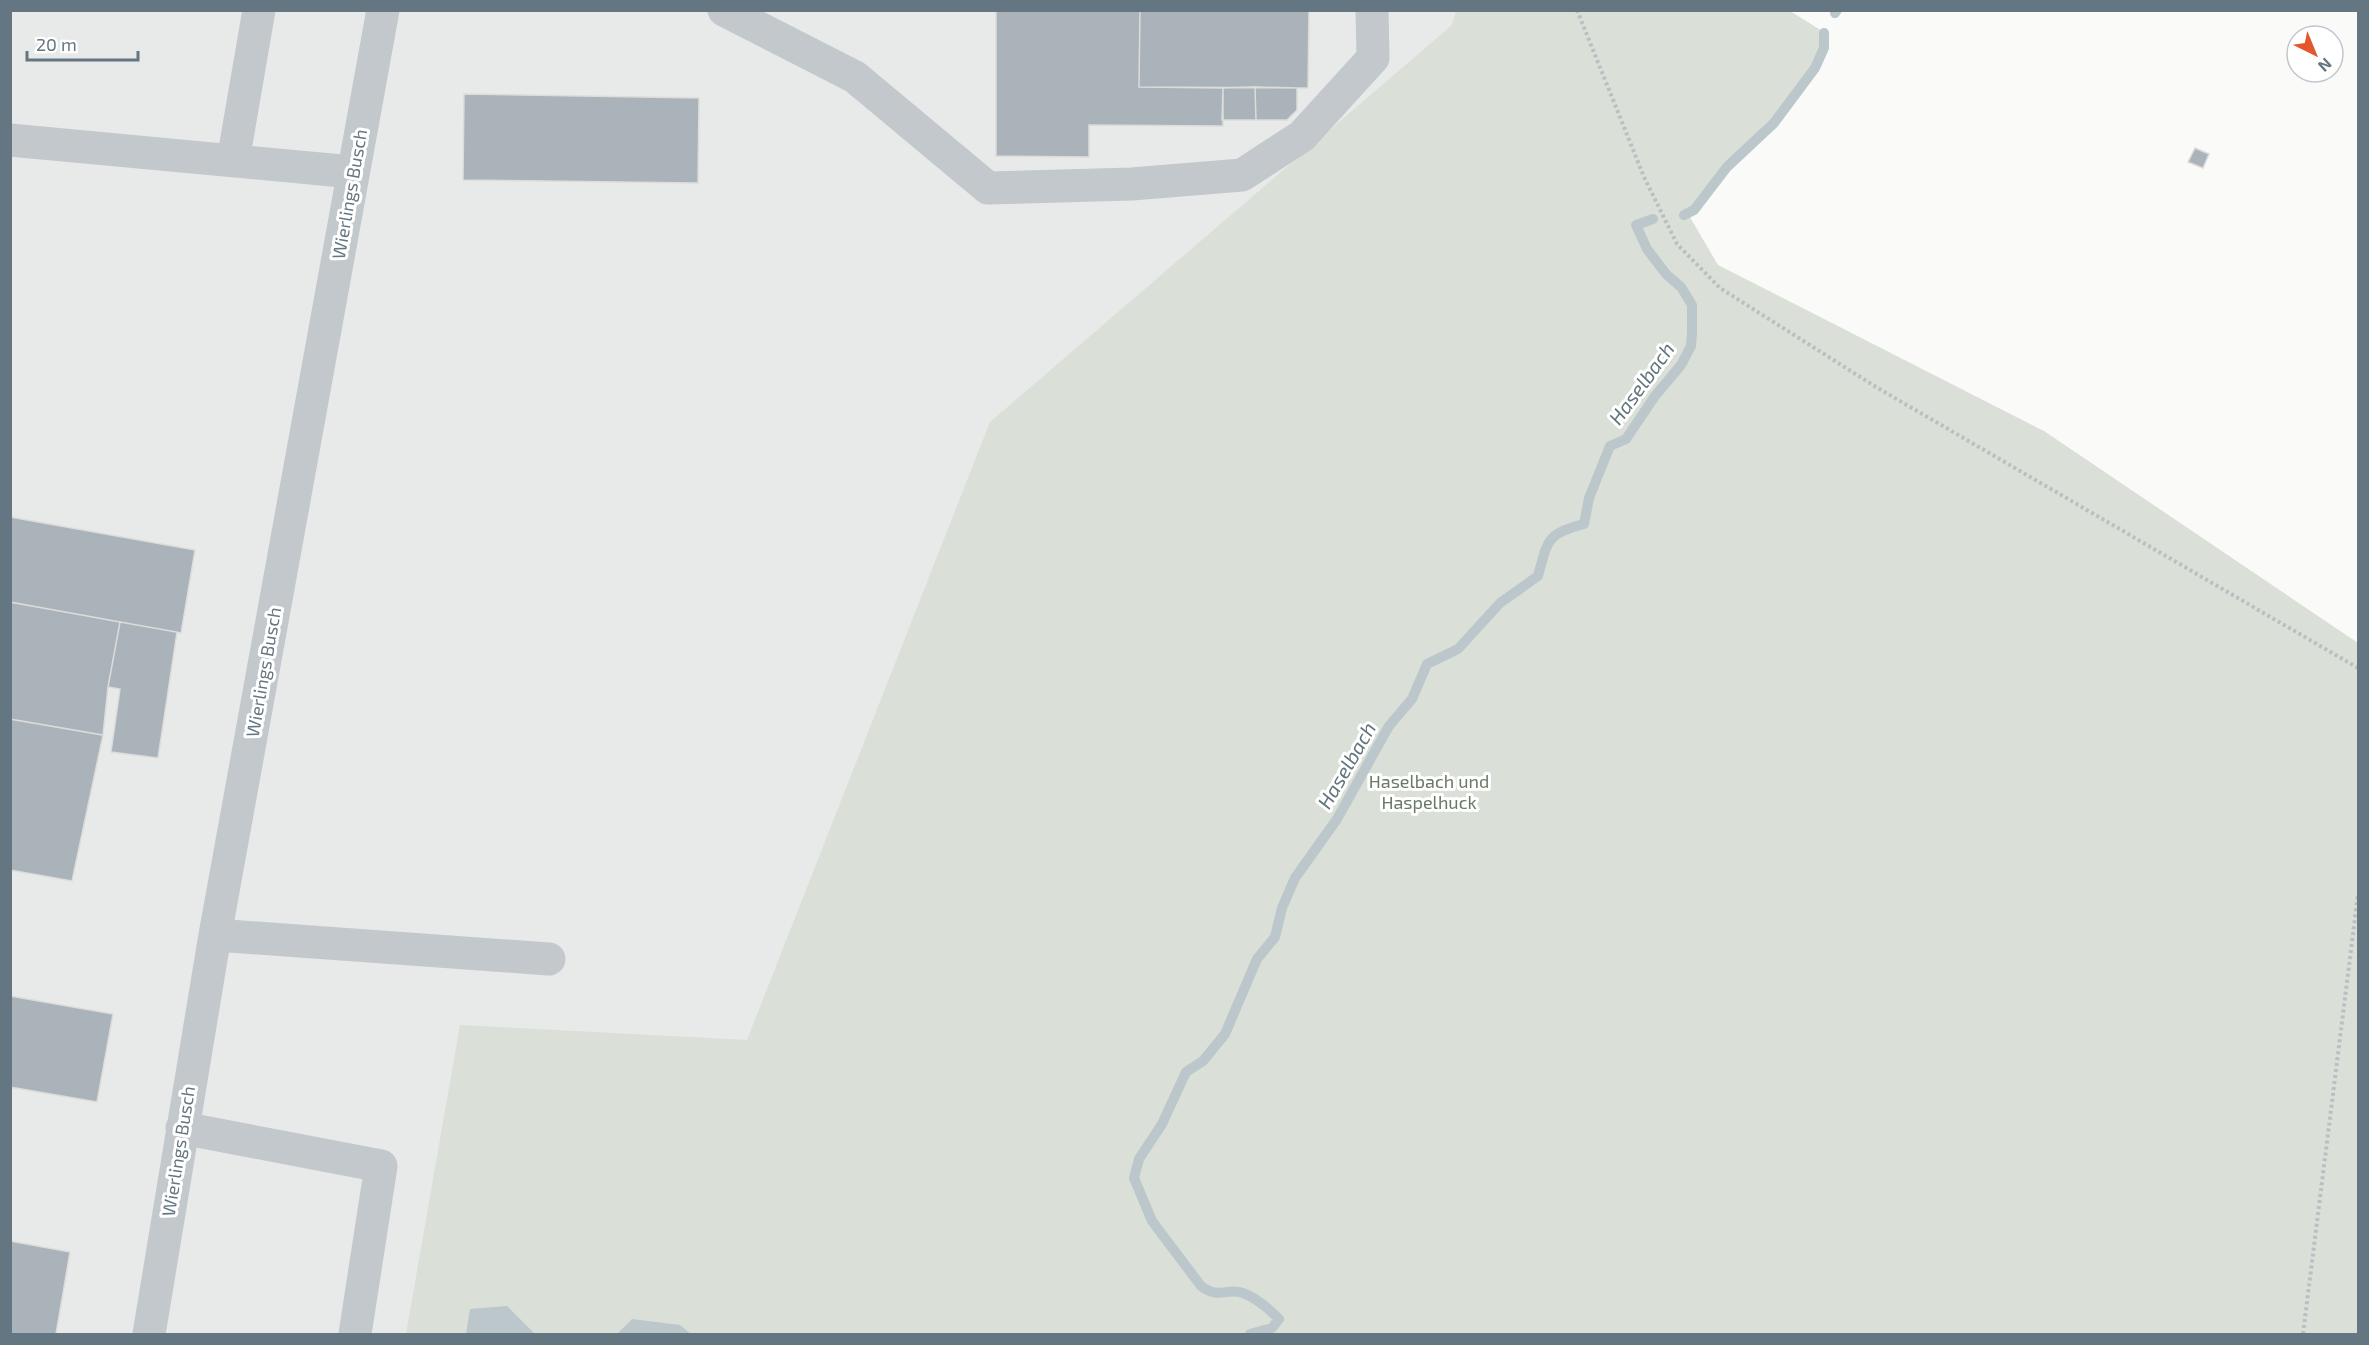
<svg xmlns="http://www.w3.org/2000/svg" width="2369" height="1345" font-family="'Exo 2',sans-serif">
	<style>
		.built { fill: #e8e9e9 }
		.green { fill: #dadfd7 }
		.water { fill: #bbc7cb }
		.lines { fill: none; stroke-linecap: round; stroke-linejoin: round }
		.stream { stroke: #bbc7cb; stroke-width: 10 }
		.building { fill: #aab3b9; stroke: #dcdcda; stroke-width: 1.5 }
		.path { stroke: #bbbfc2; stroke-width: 4; stroke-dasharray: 3 3; stroke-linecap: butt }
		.minor { stroke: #c3c8cc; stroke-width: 33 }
		.labels { text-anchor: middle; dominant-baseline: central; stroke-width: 6; stroke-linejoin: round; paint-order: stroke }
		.street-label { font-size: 18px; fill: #657683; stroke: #fff }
		.park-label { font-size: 18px; fill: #687a64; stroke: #fff }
		.water-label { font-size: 20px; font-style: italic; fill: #60757c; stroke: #fff }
	</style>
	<rect width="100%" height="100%" fill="#fafaf8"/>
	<path class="built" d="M10,11H1468L730,1334H11Z"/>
	<path class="green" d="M1456,11H1790L1822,31V46L1812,68L1772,121L1725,165L1693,208L1687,212L1718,265L2044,431L2358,643V1334H406L460,1025L747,1040L990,422L1452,25Z"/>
	<path class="water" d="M507,1306L535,1334H466L470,1309Z
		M632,1319L680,1325L691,1334H617Z"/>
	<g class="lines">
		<path class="stream" d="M1835,13L1837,10
			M1684,215L1694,210L1727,167L1774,123L1815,68L1824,48V33
			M1250,1334L1272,1328L1279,1319C1269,1309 1257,1298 1243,1293C1226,1287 1220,1300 1201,1286L1152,1221L1134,1178L1139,1159L1162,1124L1186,1072L1203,1061L1225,1034L1257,959L1275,937L1282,908L1295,878L1337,819L1389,726L1412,699L1427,664L1458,649L1500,603L1538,576C1548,540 1546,534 1584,524L1589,498L1610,446L1626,439L1655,396L1681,365L1691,346L1692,333V305L1681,287L1666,274L1647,249L1636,225L1653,219"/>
	</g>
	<path class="building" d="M996,10H1140L1139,87L1223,88V126L1089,125V157L996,156Z
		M1140,10H1309L1308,88L1139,87Z
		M1255,87L1297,88V110L1287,120H1256Z
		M1255,87L1256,120H1222L1223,88Z
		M464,94L699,98L698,183L463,180Z
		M2195,148L2209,154L2203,168L2188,162Z
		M10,517L195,550L181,633L10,602Z
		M10,602L120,622L108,687L103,735L10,719Z
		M120,622L177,632L158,758L111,752L120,689L108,687Z
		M10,719L103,735L72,881L10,870Z
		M10,996L113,1014L97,1102L10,1087Z
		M10,1241L70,1252L56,1334H10Z"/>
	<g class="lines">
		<path class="path" d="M1577,10L1644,177L1677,244L1720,288L1876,387L2358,668
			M2303,1334L2358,894"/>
		<path class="minor" d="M724,10L855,77L988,188L1132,184L1242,175L1302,136L1373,58L1372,10
			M10,140L353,172
			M233,161L259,10
			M215,935L549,959
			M182,1128L381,1166L355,1334
			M149,1334L215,935L383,10"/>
	</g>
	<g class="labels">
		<g class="street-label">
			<text transform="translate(349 194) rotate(-80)">Wierlings Busch</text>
			<text transform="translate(263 672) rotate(-80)">Wierlings Busch</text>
			<text transform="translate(178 1151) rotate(-81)">Wierlings Busch</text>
		</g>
		<g class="park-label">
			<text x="1429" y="781">Haselbach und<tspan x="1429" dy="21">Haspelhuck</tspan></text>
		</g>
		<g class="water-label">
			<text transform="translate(1641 383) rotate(-54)">Haselbach</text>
			<text transform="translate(1346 765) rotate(-60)">Haselbach</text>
		</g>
	</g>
	<rect width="2369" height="1345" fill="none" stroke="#657683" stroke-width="24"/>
	<g transform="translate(2315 54) rotate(137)"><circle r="28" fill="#ffffff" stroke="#c1c8cd" stroke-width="1.5"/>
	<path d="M0-4.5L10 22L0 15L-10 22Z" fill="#e4572e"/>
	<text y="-9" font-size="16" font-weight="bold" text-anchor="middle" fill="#657683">N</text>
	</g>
	<path d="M27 51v9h111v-9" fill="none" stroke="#657683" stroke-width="3"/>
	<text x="36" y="51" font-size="18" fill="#657683" stroke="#ffffff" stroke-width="4.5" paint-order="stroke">20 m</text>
</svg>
